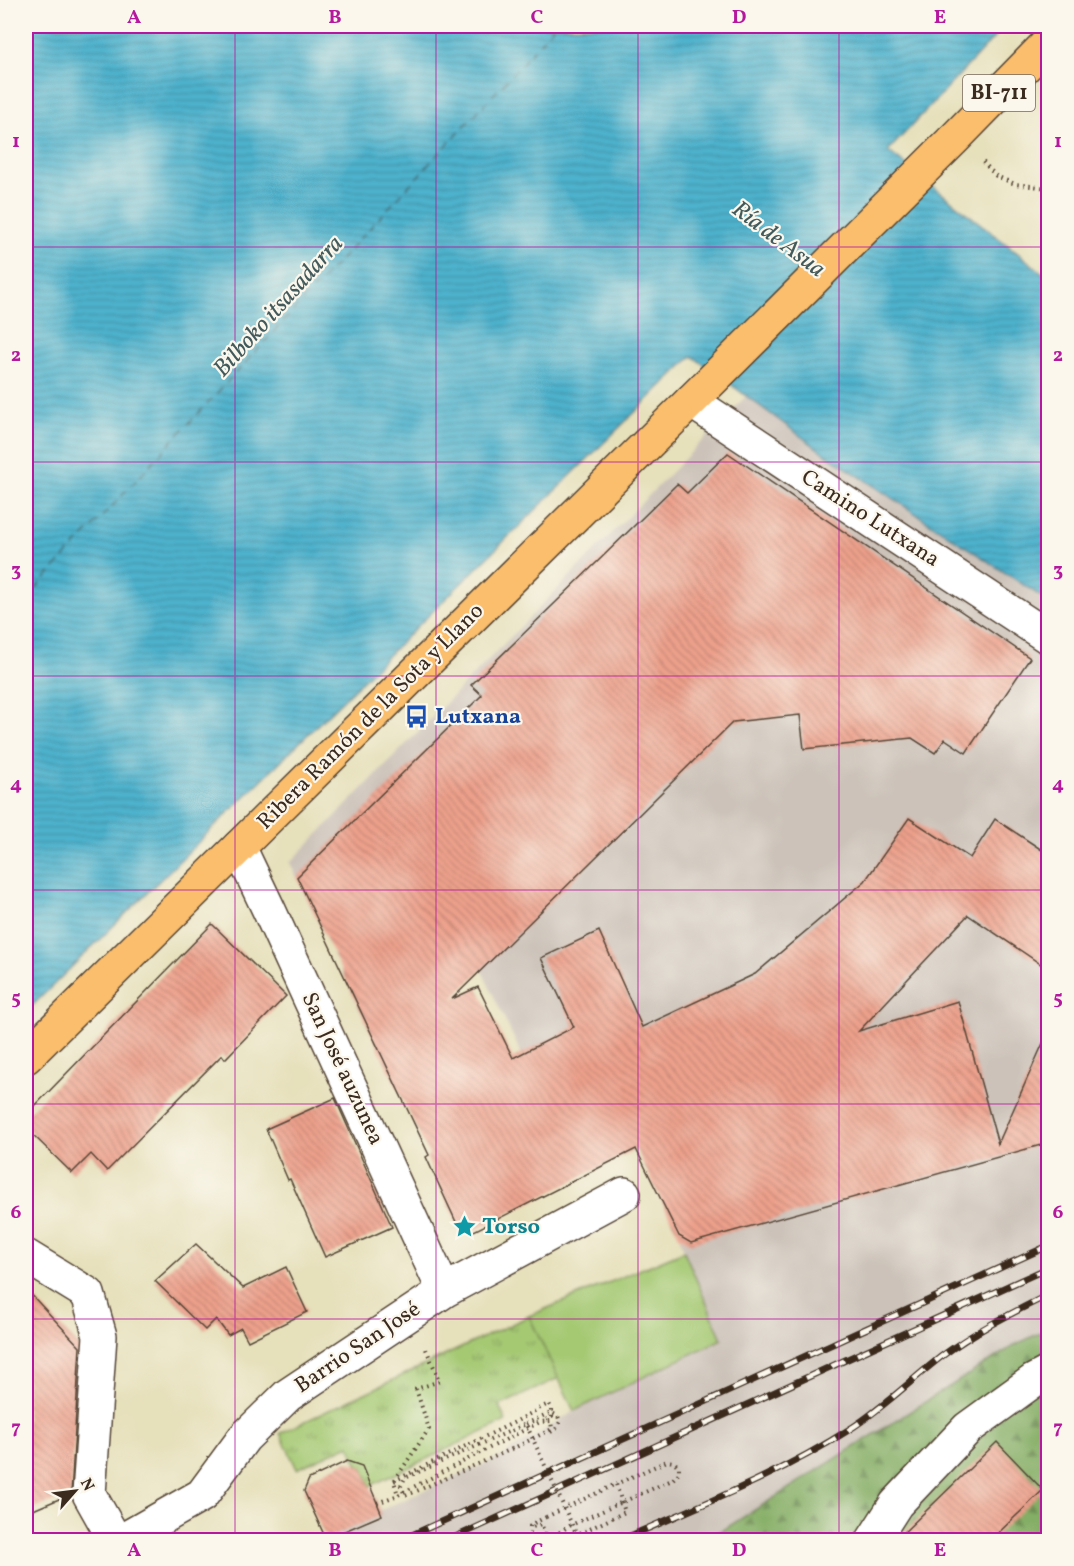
<svg xmlns="http://www.w3.org/2000/svg" width="1074" height="1566" font-family="Vollkorn,serif">
	<style>
		.industrial { fill: #ccc2b9 }
		.grass { fill: url(#grass-tufts); stroke: #707a48; stroke-width: 1.5 }
		.forest { fill: url(#forest-firs); stroke: #606c42; stroke-width: 1.5 }
		.garden { fill: #a5c973; stroke: #707a48; stroke-width: 1.5 }
		.water { fill: url(#water-rules); stroke: #446e76; stroke-width: 1.5 }
		.lines { fill: none; stroke-linecap: round; stroke-linejoin: round }
		.ferry { stroke: #425a5b; stroke-width: 1.5; stroke-dasharray: 8 6; stroke-linecap: butt }
		.building { fill: url(#building-back-hatch) }
		.minor-casing { stroke: #554536; stroke-width: 36 }
		.major-casing { stroke: #554536; stroke-width: 36 }
		.path { stroke: #554536; stroke-width: 4; stroke-dasharray: 1.5 4.5; stroke-linecap: butt }
		.minor { stroke: #fff; stroke-width: 33 }
		.major { stroke: #fabe6d; stroke-width: 33 }
		.rail-casing { stroke: #3b2a1e; stroke-width: 7 }
		.rail { stroke: #fbf7ec; stroke-width: 4.5; stroke-dasharray: 14; stroke-linecap: butt }
		.path-bridge { stroke: #554536; stroke-width: 4; stroke-dasharray: 1.5 4.5; stroke-linecap: butt }
		.grid { fill: none; stroke: #b5179e; stroke-width: 1.5; stroke-opacity: 0.55 }
		.labels { text-anchor: middle; dominant-baseline: central; stroke-width: 4.5; stroke-linejoin: round; paint-order: stroke }
		.shield { fill: #fbf7ec; stroke: #75685c; stroke-width: 1.5 }
		.shield-label { font-size: 21px; font-weight: bold; fill: #3b2a1e }
		.street-label { font-size: 22px; fill: #3b2a1e; stroke: #fbf7ec }
		.transit-label { font-size: 22px; font-weight: bold; fill: #164399; stroke: #fbf7ec; text-anchor: start }
		.culture-label { font-size: 22px; font-weight: bold; fill: #0d838f; stroke: #fbf7ec; text-anchor: start }
		.water-label { font-size: 24px; font-style: italic; fill: #425a5b; stroke: #fbf7ec }
		.neatline { fill: none; stroke: #b5179e; stroke-width: 2 }
		.grid-label { font-size: 20px; text-anchor: middle; font-weight: bold; fill: #b5179e }
	</style>
	<defs>
		<pattern id="grass-tufts" width="24" height="20" patternUnits="userSpaceOnUse" patternTransform="scale(1.5)"><rect width="24" height="20" fill="#a5c973"/><path d="M3 7l-1-3M5 7V3M7 7l1-3M15 17l-1-3M17 17v-4M19 17l1-3" fill="none" stroke="#88a35e"/></pattern>
		<pattern id="forest-firs" width="22" height="20" patternUnits="userSpaceOnUse" patternTransform="scale(1.5)"><rect width="22" height="20" fill="#84ad65"/><path d="M5 1l3.5 6h-7zM16 11l3.5 6h-7z" fill="#6d8d53"/></pattern>
		<pattern id="water-rules" width="6" height="5" patternUnits="userSpaceOnUse" patternTransform="scale(1.5)"><rect width="6" height="5" fill="#4eb2cd"/><path d="M0 2.5h6" fill="none" stroke="#4291a6"/></pattern>
		<pattern id="building-back-hatch" width="6" height="6" patternUnits="userSpaceOnUse" patternTransform="scale(1.5)"><rect width="6" height="6" fill="#eda18c"/><path d="M-1 5l2 2M0 0l6 6M5-1l2 2" fill="none" stroke="#c18372"/></pattern>
	</defs>
	<rect width="100%" height="100%" fill="#fbf7ec"/>
	<filter id="ink" filterUnits="userSpaceOnUse"><feTurbulence type="fractalNoise" baseFrequency=".0167" numOctaves="2"/><feDisplacementMap in="SourceGraphic" scale="12" xChannelSelector="R" yChannelSelector="G"/><feConvolveMatrix kernelMatrix="1 2 1 2 8 2 1 2 1" color-interpolation-filters="sRGB"/></filter>
	<filter id="wash" filterUnits="userSpaceOnUse"><feTurbulence type="fractalNoise" baseFrequency=".008" numOctaves="4" result="noise"/><feDisplacementMap in="SourceGraphic" scale="24" xChannelSelector="R" yChannelSelector="G"/><feGaussianBlur stdDeviation="1.35" result="paint"/><feColorMatrix in="noise" values="0 0 0 0 0 0 0 0 0 0 0 0 0 0 0 0 0 1.4 0 .05"/><feComposite in="paint" operator="in"/></filter>
	<g filter="url(#wash)">
		<rect width="100%" height="100%" fill="#e6e0bb"/>
		<path class="industrial" d="M746,396L821,451L1048,601V1329L1015,1345L731,1525L704,1540H315L325,1536L304,1491L309,1479L347,1461L362,1466L381,1510L502,1456L575,1411L722,1339L684,1251L679,1236L636,1150L631,1153L604,1100L574,1027L543,1043L529,1070L481,969L443,1007L373,1038L290,863Z"/>
		<path class="grass" d="M529,1316L559,1378L499,1406L506,1421L370,1486L362,1466L358,1465L349,1445L297,1469L280,1433Z"/>
		<path class="forest" d="M1048,1329V1540H704L731,1525L1015,1345Z"/>
		<path class="garden" d="M684,1251L722,1339L574,1411L529,1316Z"/>
		<path class="water" d="M26,26H1005L888,151L1048,277V601L821,451L692,356L26,1012Z"/>
		<g class="lines">
			<path class="ferry" d="M26,599L519,67L554,26"/>
		</g>
		<g id="blocks">
			<path class="building" d="M728,453L1030,658L966,753L945,739L935,753L912,738L804,749L800,715L733,722L452,999L478,987L513,1058L574,1027L541,958L599,931L642,1027L755,974L865,881L909,818L970,858L995,819L1048,854V969L968,915L859,1031L958,1001L998,1144L1048,1032V1143L691,1243L679,1236L636,1149L472,1232L457,1224L426,1157L429,1155L297,877L482,695L471,685L677,484L687,493Z
				M212,924L286,996L225,1059L222,1055L107,1171L91,1154L72,1173L26,1128V1115Z
				M335,1098L392,1227L325,1257L290,1179L288,1180L266,1129Z
				M196,1244L243,1288L286,1267L307,1312L248,1341L241,1328L228,1335L216,1319L205,1330L155,1281Z
				M26,1289L80,1347L71,1494L26,1513Z
				M997,1442L1043,1490L991,1540H896Z
				M347,1461L362,1466L382,1515L326,1539L304,1491L309,1479Z"/>
		</g>
	</g>
	<g filter="url(#ink)">
		<use href="#blocks" fill-opacity="0" stroke="#554536" stroke-width="1.5"/>
		<g class="lines">
			<defs>
				<path id="minor" d="M691,401L1048,637
					M239,847L269,910L444,1291
					M26,1256L88,1294L100,1336L89,1494L115,1540
					M123,1540L202,1495L244,1438L288,1395L444,1291L624,1194
					M873,1540L896,1504L968,1428L1033,1381L1048,1373"/>
				<path id="major" d="M26,1057L691,401L956,137L1048,43"/>
			</defs>
			<use href="#minor" class="minor-casing"/>
			<use href="#major" class="major-casing"/>
			<path class="path" d="M983,162L996,176L1015,184L1048,188
				M426,1349L440,1381L416,1389L429,1429L394,1481L398,1495L540,1422L551,1421L552,1429L512,1449
				M394,1481L515,1422L542,1407L549,1404L552,1409V1417L543,1421
				M377,1503L398,1495
				M546,1517L616,1484L625,1512L566,1540
				M533,1527L541,1524L548,1540"/>
			<use href="#minor" class="minor"/>
			<use href="#major" class="major"/>
			<defs>
				<path id="rail" d="M401,1540L1048,1246
					M449,1540L1048,1268
					M621,1540C698,1506 779,1475 850,1429C883,1408 911,1380 942,1356C975,1331 1012,1313 1048,1295"/>
			</defs>
			<use href="#rail" class="rail-casing"/>
			<use href="#rail" class="rail"/>
			<path class="path-bridge" d="M526,1424L545,1415L552,1413L558,1416L560,1422L556,1429L549,1433
				M512,1449L412,1493L405,1495L401,1486L405,1478L526,1424L579,1540
				M546,1517L534,1523L530,1526V1535L534,1539L541,1540L555,1535L571,1525L672,1480L679,1473V1467L674,1462L667,1461L616,1484"/>
		</g>
	</g>
	<path class="grid" d="M235,26V1540M436,26V1540M638,26V1540M839,26V1540M26,247H1048M26,462H1048M26,676H1048M26,890H1048M26,1104H1048M26,1319H1048"/>
	<defs>
		<symbol id="bus-bare" viewBox="-9 -9 18 18"><path d="M-5-6H5V4H4V6H2V4H-2V6H-4V4H-5ZM-3.5-4V0h7V-4ZM-3.5 1.2v1.5H-2V1.2ZM2 1.2v1.5H3.5V1.2Z" fill="#1a4fb4" stroke="#fbf7ec" stroke-width="2.5" paint-order="stroke"/></symbol>
		<symbol id="sight-bare" viewBox="-9 -9 18 18"><path d="M0-6L1.8-2.2L6-1.7L2.9 1.2L3.7 5.4L0 3.3L-3.7 5.4L-2.9 1.2L-6-1.7L-1.8-2.2Z" fill="#0f9aa8" stroke="#fbf7ec" stroke-width="2.5" paint-order="stroke"/></symbol>
	</defs>
	<g fill-rule="evenodd">
		<use href="#bus-bare" x="400" y="700" width="33" height="33"/>
		<use href="#sight-bare" x="448" y="1210" width="33" height="33"/>
	</g>
	<g class="labels">
		<rect class="shield" x="963" y="75" width="72" height="36" rx="4.5"/>
		<g class="shield-label">
			<text x="999" y="93">BI-711</text>
		</g>
		<g class="street-label">
			<text transform="translate(870 519) rotate(33)">Camino Lutxana</text>
			<text transform="translate(371 717) rotate(-45)">Ribera Ramón de la Sota y Llano</text>
			<text transform="translate(342 1069) rotate(65)">San José auzunea</text>
			<text transform="translate(358 1348) rotate(-34)">Barrio San José</text>
		</g>
		<g class="transit-label">
			<text x="435" y="717">Lutxana</text>
		</g>
		<g class="culture-label">
			<text x="482" y="1227">Torso</text>
		</g>
		<g class="water-label">
			<text transform="translate(778 240) rotate(37)">Ría de Asua</text>
			<text transform="translate(279 307) rotate(-48)">Bilboko itsasadarra</text>
		</g>
	</g>
	<rect width="1074" height="1566" fill="none" stroke="#fbf7ec" stroke-width="66"/>
	<g transform="translate(75 1491) rotate(62)" stroke="#fbf7ec" stroke-width="4.5" paint-order="stroke">
	<path d="M0-4.5L10 22L0 15L-10 22Z" fill="#3b2a1e"/>
	<text y="-9" font-size="16" font-weight="bold" text-anchor="middle" fill="#3b2a1e">N</text>
	</g>
	<rect x="33" y="33" width="1008" height="1500" class="neatline"/>
	<g class="grid-label">
		<text x="134" y="23">A</text>
		<text x="335" y="23">B</text>
		<text x="537" y="23">C</text>
		<text x="739" y="23">D</text>
		<text x="940" y="23">E</text>
		<text x="16" y="147">1</text>
		<text x="1058" y="147">1</text>
		<text x="16" y="361">2</text>
		<text x="1058" y="361">2</text>
		<text x="16" y="576">3</text>
		<text x="1058" y="576">3</text>
		<text x="16" y="790">4</text>
		<text x="1058" y="790">4</text>
		<text x="16" y="1004">5</text>
		<text x="1058" y="1004">5</text>
		<text x="16" y="1218">6</text>
		<text x="1058" y="1218">6</text>
		<text x="16" y="1433">7</text>
		<text x="1058" y="1433">7</text>
		<text x="134" y="1556">A</text>
		<text x="335" y="1556">B</text>
		<text x="537" y="1556">C</text>
		<text x="739" y="1556">D</text>
		<text x="940" y="1556">E</text>
	</g>
</svg>
